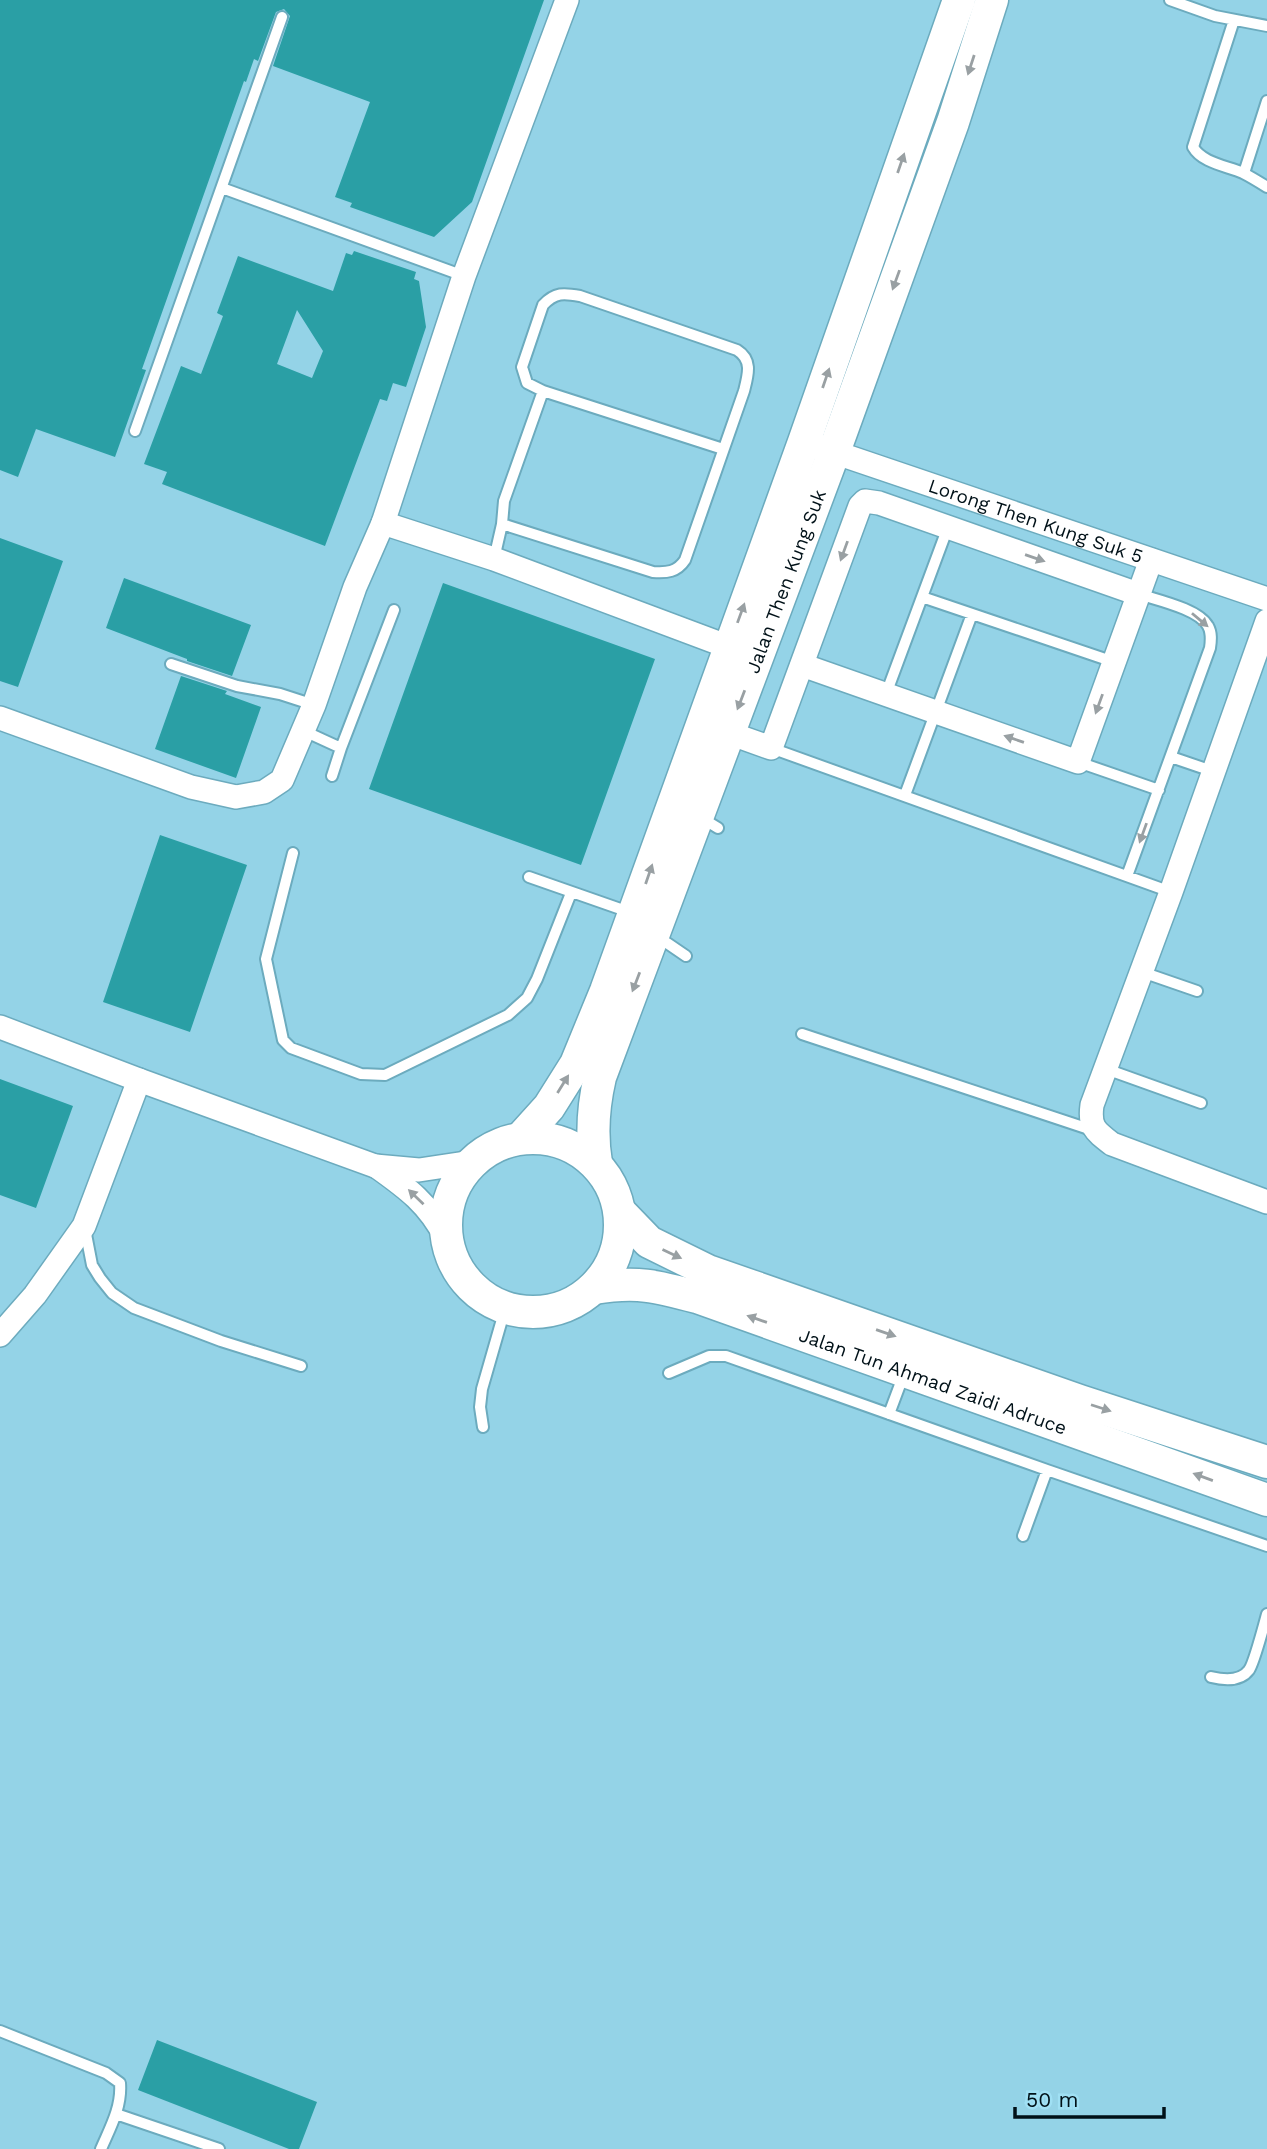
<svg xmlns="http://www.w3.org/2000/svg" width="1267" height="2149" viewBox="0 0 1267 2149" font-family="'Work Sans',sans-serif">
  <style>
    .building { fill: #2a9fa5; fill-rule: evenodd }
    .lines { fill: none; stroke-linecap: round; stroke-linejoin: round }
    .lane-casing { stroke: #6cabbe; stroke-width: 14 }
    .street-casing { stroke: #6cabbe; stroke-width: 26 }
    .secondary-casing { stroke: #6cabbe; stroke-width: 35 }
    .lane { stroke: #fff; stroke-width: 10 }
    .street { stroke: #fff; stroke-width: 23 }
    .secondary { stroke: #fff; stroke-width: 32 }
    .oneway { fill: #99a0a3 }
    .labels { text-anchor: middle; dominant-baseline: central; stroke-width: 5; stroke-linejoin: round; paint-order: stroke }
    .street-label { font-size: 19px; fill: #001118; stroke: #a0e0f4 }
  </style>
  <rect width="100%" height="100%" fill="#94d3e7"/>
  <!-- building -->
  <path class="building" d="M0,0H544L472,202L434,237L350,207L352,203L335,197L370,102L273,66L290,16L284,9L276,12L258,61L254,59L246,82L244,81L142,369L146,370L115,457L36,429L18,477L0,470Z
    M354,251L416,272L414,279L419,281L426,327L406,387L393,383L387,401L380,399L325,546L162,484L167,472L144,464L181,366L201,374L223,316L217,313L238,256L333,291L346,253L352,255ZM297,310L323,351L312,378L277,364Z
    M0,538L63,561L18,687L0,681Z
    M124,578L251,625L232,676L187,661V659L106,628Z
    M443,583L655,659L581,865L369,789Z
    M181,676L227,691L225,694L261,707L236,778L155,749Z
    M160,835L247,865L190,1032L103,1002Z
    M0,1079L73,1106L36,1208L0,1195Z
    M157,2040L317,2102L299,2149H289L138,2090Z"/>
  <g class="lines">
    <!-- lane casing -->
    <g class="lane-casing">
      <path id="lane" d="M1170,0L1215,16L1267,26
        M1234,20L1193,147C1202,163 1227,166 1243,173C1251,177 1259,182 1267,187
        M1244,173L1267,101
        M222,188L464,276
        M135,431L282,17
        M502,524L653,572C667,573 677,572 685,560L744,391C748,375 753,360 737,350L580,296C564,293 555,292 543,305L522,367L527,383L543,391
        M494,559L502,524L504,501L543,391L723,449
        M922,597L1114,662
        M171,664L237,686L280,694L314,705
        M886,694L948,527
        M304,731L341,748
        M771,748L1171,892
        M1171,757L1215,772
        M1078,762L1159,790
        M332,776L341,748L394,610
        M905,795L972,614
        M700,817L718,828
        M293,853L266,959L283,1040L291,1048L361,1074L385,1075L508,1015L527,998L537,979L571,893
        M1127,876L1210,648C1211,641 1212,633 1208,626C1199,609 1157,600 1139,594
        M529,877L632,913
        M656,939L667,943L686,956
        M1142,972L1197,991
        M802,1034L1095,1131
        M1106,1069L1201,1103
        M85,1229L92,1265L100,1278L112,1293L134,1308L221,1341L301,1366
        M669,1373L709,1356H726L1047,1470L1267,1546
        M889,1414L904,1374
        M483,1427L480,1407L482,1389L505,1309
        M1023,1536L1047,1470
        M1211,1677C1223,1680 1240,1682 1249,1670C1254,1663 1264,1625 1267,1614
        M0,2031L106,2073L120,2083C122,2107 110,2128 101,2149
        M116,2114L219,2149"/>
    </g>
    <!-- street casing -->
    <g class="street-casing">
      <g id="street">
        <path id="s1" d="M819,447L1267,599"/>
        <path d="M383,523L494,559L729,647"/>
        <path d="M1267,621L1171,892L1092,1105C1089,1127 1095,1131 1112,1144L1267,1202"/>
        <path d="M802,665L1078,762L1151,560"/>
        <path d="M0,718L191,787L236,797L264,792L282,780L314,705L355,587L383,523L464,276L567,0"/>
        <path d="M729,733L771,748L860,506L865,501L879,503L1138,594"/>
        <path d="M0,1027L139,1080L375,1166L419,1170L472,1162"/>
        <path d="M376,1166C407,1188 429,1204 446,1238"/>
        <path d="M0,1335L35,1295L84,1226L139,1080"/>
      </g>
    </g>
    <!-- secondary casing -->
    <g class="secondary-casing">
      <g id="secondary">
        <circle cx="533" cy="1225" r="87"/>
        <path d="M521,1138L549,1107L576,1064L606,991L804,442L959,0"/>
        <path id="s2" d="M596,1163C591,1133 593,1107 600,1077L834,452L953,122L992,0"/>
        <path d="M620,1212L649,1242L708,1271L1080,1401L1267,1462"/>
        <path id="s3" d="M594,1288C637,1281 656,1286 697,1297L1267,1500"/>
      </g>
    </g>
    <!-- lane -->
    <use href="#lane" class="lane"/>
    <!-- street -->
    <use href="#street" class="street"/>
    <!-- secondary -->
    <use href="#secondary" class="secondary"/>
  </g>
  <!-- one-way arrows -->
  <defs><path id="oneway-solid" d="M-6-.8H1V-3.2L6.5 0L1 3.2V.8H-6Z" transform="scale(1.75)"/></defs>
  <g class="oneway">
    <use href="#oneway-solid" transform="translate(971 65) rotate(108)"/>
    <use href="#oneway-solid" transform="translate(901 163) rotate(-71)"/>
    <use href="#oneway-solid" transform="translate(896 280) rotate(110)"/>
    <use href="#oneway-solid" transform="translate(826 378) rotate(-71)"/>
    <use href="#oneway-solid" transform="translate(844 551) rotate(110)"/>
    <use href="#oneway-solid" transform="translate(1035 558) rotate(19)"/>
    <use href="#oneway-solid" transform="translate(741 613) rotate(-70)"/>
    <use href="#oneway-solid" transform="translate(1200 620) rotate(40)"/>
    <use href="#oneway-solid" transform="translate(741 700) rotate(111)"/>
    <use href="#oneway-solid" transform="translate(1099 704) rotate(110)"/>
    <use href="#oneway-solid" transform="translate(1014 739) rotate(-161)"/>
    <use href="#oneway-solid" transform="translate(1143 833) rotate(110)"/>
    <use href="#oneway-solid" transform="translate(649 874) rotate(-71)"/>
    <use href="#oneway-solid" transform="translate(636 982) rotate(111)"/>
    <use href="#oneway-solid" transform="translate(563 1084) rotate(-58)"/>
    <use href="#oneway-solid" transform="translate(416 1197) rotate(-136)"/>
    <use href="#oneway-solid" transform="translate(672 1254) rotate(25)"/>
    <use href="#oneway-solid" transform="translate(757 1319) rotate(-161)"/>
    <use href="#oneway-solid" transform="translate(886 1333) rotate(19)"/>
    <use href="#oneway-solid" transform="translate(1101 1408) rotate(18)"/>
    <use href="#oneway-solid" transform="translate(1203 1477) rotate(-160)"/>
  </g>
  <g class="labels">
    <!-- street labels -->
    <g class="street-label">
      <text stroke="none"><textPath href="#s1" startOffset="229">Lorong Then Kung Suk 5</textPath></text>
      <text stroke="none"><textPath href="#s2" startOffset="616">Jalan Then Kung Suk</textPath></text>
      <text stroke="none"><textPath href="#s3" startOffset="355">Jalan Tun Ahmad Zaidi Adruce</textPath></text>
    </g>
  </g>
  <!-- scale -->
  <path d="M1015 2107v10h149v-10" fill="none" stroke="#001118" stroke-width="3.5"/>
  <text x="1026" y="2107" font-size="21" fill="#001118" stroke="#a0e0f4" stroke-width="5" paint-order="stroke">50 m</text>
</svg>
